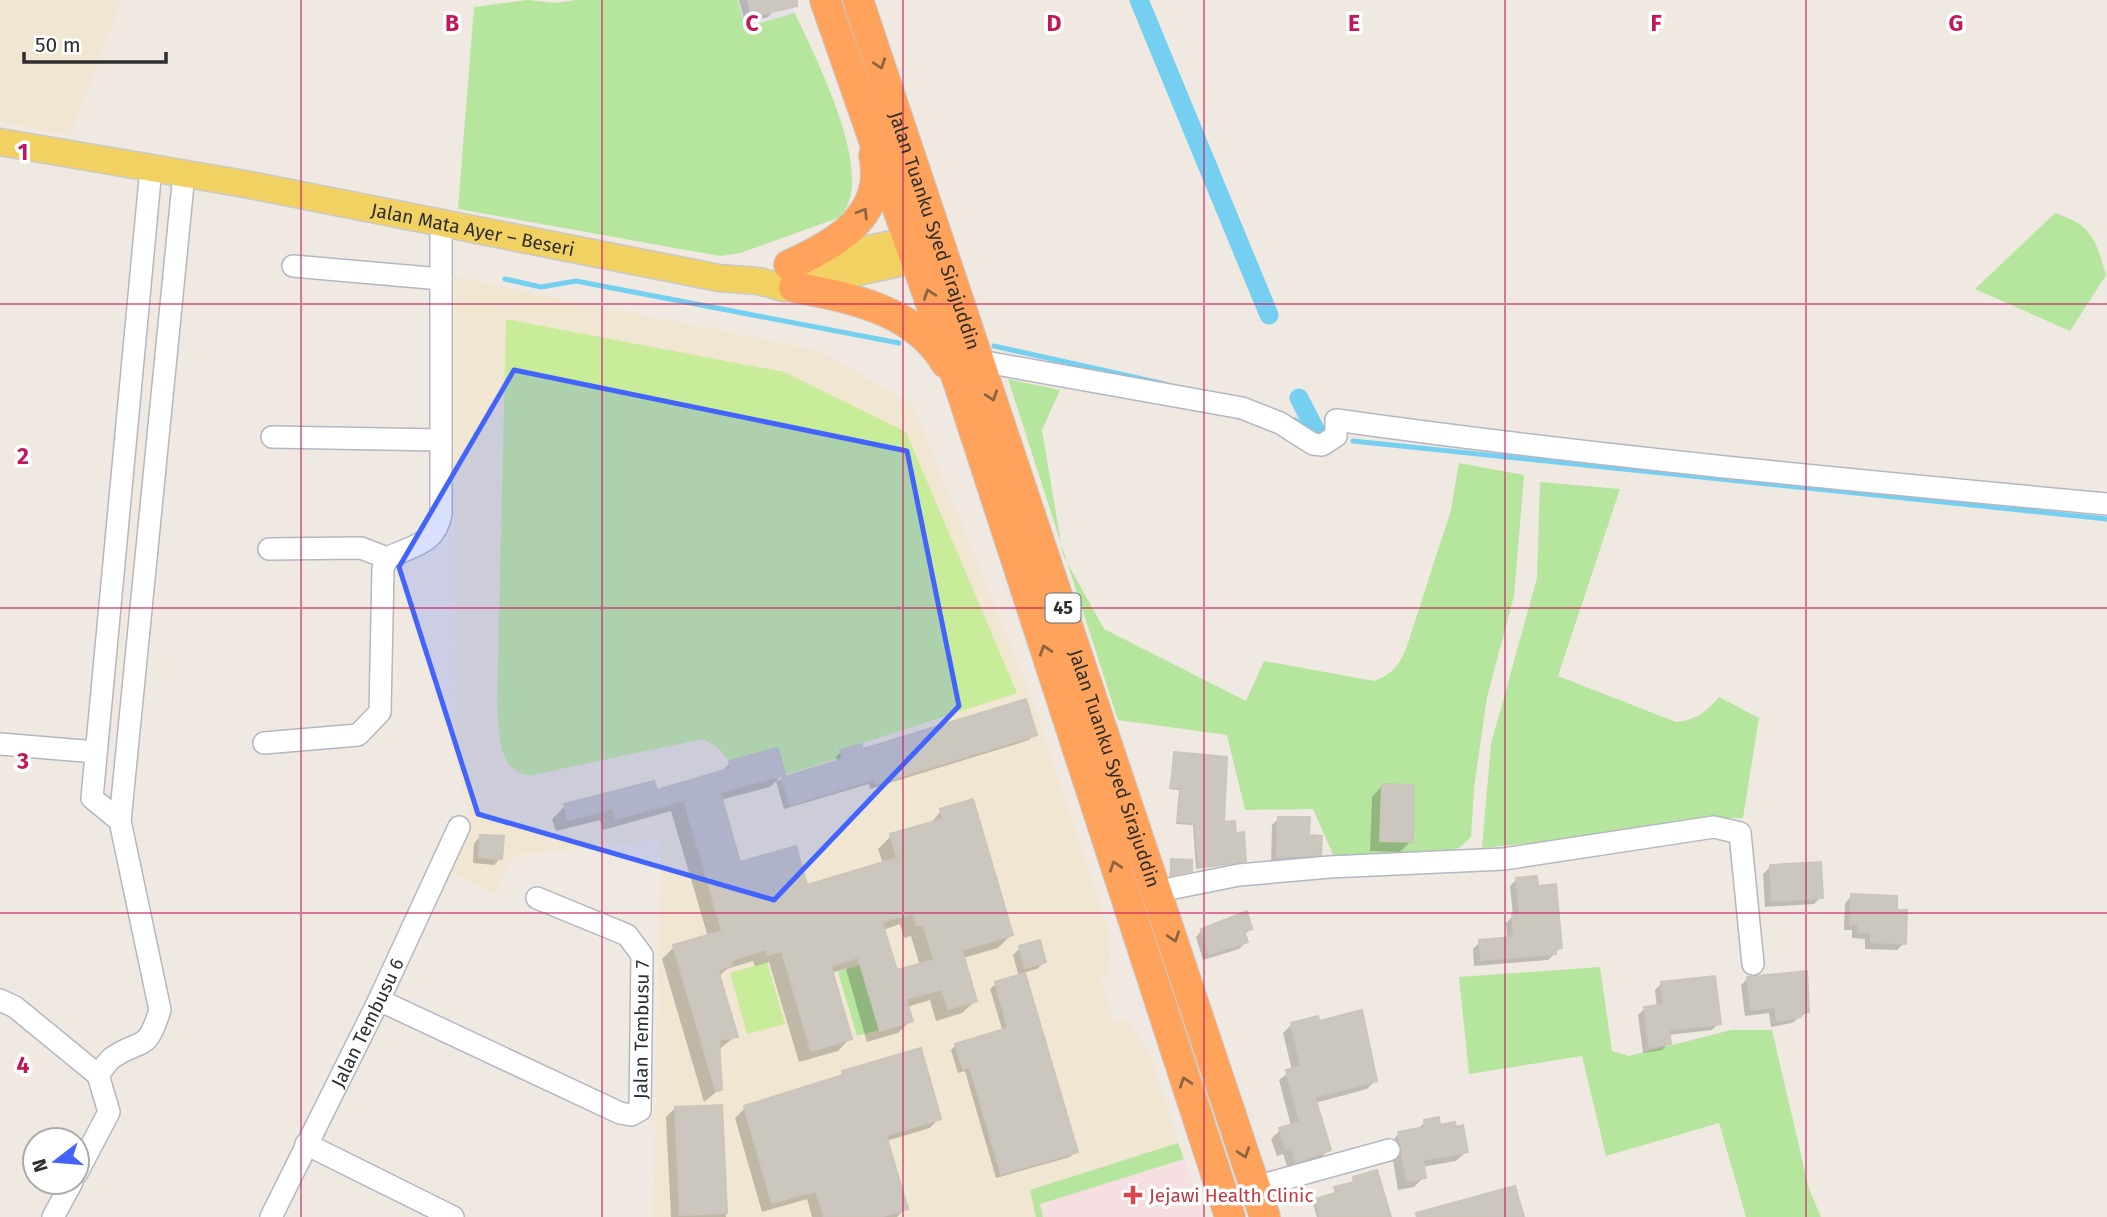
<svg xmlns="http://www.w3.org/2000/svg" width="2107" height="1217" viewBox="0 0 2107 1217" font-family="'Fira Sans',sans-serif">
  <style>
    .industrial { fill: #e3e1e8 }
    .education { fill: #f0e6d1 }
    .medical { fill: #f5dfe0 }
    .green { fill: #b6e59e }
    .pitch { fill: #c9ec9a }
    .shadow { fill: #0003; fill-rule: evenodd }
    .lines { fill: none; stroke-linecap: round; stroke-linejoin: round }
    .stream { stroke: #75cff0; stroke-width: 5 }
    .canal { stroke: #75cff0; stroke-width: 19 }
    .building { fill: #cbc7bf; stroke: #cbc5ba; stroke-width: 2; fill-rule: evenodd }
    .minor-casing { stroke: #b4b7c1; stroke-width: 24 }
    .major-casing { stroke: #c9c9c9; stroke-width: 29 }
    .highway-casing { stroke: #c9c9c9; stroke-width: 32 }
    .minor { stroke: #fff; stroke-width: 21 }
    .major { stroke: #f2d163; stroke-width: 26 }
    .highway { stroke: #ffa35c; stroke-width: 30 }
    .oneway { stroke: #8c6343 }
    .marked { fill: #4264fb; fill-opacity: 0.2; stroke: #4264fb; stroke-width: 5; stroke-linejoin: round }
    .grid { fill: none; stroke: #c2185b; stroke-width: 2; stroke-opacity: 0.55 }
    .health-dot { fill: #e0444e; stroke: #fff; stroke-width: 2.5 }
    .labels { text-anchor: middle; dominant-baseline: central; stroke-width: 7; stroke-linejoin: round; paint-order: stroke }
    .shield { fill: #fff; stroke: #6d6d6d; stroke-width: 2 }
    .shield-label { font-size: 18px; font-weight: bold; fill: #2e2e2e }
    .street-label { font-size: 19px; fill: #2e2e2e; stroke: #fff }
    .health-label { font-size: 19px; fill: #be3a42; stroke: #fff; text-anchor: start }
    .grid-label { font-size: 23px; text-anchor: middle; font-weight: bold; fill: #c2185b; stroke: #fff; stroke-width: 7; stroke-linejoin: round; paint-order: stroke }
  </style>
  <rect width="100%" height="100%" fill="#efe9e1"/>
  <!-- industrial -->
  <path class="industrial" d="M738,0H789L795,13L745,27Z"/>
  <!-- education -->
  <path class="education" d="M0,0H121L70,136L0,122Z
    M454,277L821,351L913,405L1031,695L1102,909L1108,926L1111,973L1100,978L1114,1022L1127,1020L1149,1052L1184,1159L1040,1204L1043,1217H653L661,840L514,855L494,895L452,872L470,822L455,751Z"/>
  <!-- medical -->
  <path class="medical" d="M1184,1159L1203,1217H1043L1039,1204Z"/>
  <!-- green -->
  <path class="green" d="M528,0L555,3L576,0H738L745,27L795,13C814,55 881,182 838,218L740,253L720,256L458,209L474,7Z
    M2055,213C2092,225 2096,240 2106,275L2070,331L1975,289Z
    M1008,379L1060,390L1042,430L1063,555L1104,629L1246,701L1264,661L1374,681C1394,673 1399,666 1407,646L1451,510L1459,463L1524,475L1514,596L1487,697L1474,788L1471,837L1459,848L1441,853L1335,859L1313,809L1245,810L1227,735L1118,720Z
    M1540,482L1620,489L1558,676L1676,722C1696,720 1706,712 1719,697L1759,718L1743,818L1684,819L1598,836L1482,848L1491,744L1537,578Z
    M860,965L879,1030L857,1036L838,972Z
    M1600,967L1612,1051L1629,1056L1731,1030H1772L1809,1189L1821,1217H1746L1719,1123L1606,1156L1582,1056L1469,1074L1459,977Z
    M1178,1143L1184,1159L1040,1204L1043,1217H1036L1030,1190Z"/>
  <!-- pitch -->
  <path class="pitch" d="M506,319L784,372L906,432L1017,693L841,750L843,757L785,775L729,761L718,748L703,739L532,775C497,775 500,732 497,706Z
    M767,962L785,1024L747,1034L730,973Z"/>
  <!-- shadow -->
  <path class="shadow" d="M739,0H772L774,10L768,17L745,23Z
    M1035,734L1029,740L870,789L869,784L784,809L776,781L770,787L720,800L739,864L806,887L883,864L878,849L891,836L929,825L941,811L1011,935L998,948L963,958L975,1001L962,1013L936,1021L930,1000L907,1007L911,1020L898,1033L867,1042L846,969L831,973L850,1038L838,1051L799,1062L769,962L755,966L753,961L727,969L718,977L736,1036L718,1050L720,1089L704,1102L662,959L674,947L708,937L671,811L603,830L600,820L556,831L552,819L565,806L655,793L719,774L730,763L783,774L776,781L837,763L836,757L841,752ZM900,924L904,938L911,936L920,966L896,972L883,930Z
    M1175,754L1222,824L1234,835L1244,861L1241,863L1196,869L1193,825L1176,824L1179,790L1169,789Z
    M1382,786L1411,841L1400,852L1370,851L1372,797Z
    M1279,818L1308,837L1320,854L1313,861L1271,863L1272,825Z
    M481,836L500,858L494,865L473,863L474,843Z
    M1172,861L1190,870L1169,877Z
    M1770,867L1821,897L1814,904L1765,907L1763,874Z
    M1517,879L1536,888L1560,948L1548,960L1474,966L1473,949L1480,942L1507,939L1506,923L1513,916L1510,886Z
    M1852,896L1895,912L1904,943L1897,950L1865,949V939L1852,938V930H1844L1845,903Z
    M1251,929L1244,935L1246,942L1239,949L1203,960L1196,937L1202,930Z
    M1020,948L1044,962L1037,969L1023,973L1076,1151L1070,1157L996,1178L965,1071L958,1073L951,1050L956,1045L1003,1032L990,989L996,984L1019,977L1013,955Z
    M1748,978L1807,1012L1792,1023L1771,1027L1769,1013L1745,1016L1741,985Z
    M1662,983L1719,1023L1712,1030L1668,1035L1669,1043L1662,1050L1643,1053L1638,1015L1645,1008L1657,1007L1655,990Z
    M1318,1023L1375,1081L1367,1089L1315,1103L1329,1149L1321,1158L1288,1169L1283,1154L1277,1156L1271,1139L1280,1130L1291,1126L1279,1080L1292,1070L1283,1033L1291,1025Z
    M843,1073L939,1118L930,1128L886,1141L906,1208L897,1217H812L807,1199L762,1212L735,1118L745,1108L837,1078Z
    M721,1106L726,1217H671L666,1117L675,1108Z
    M1425,1122L1439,1127L1466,1152L1456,1161L1422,1167L1424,1177L1414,1187L1398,1190L1390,1143L1399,1134L1416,1131Z
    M1354,1178L1389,1217H1317L1313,1203L1333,1195L1335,1189L1351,1184Z"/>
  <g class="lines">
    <!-- stream -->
    <path class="stream" d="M505,279L541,287L576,281L899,343
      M994,346L1165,384
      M1254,403L1283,414
      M1295,420L1317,433
      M1353,441L2107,519"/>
    <!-- canal -->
    <path class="canal" d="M1139,0L1269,315
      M1299,398L1317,433"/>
  </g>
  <!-- building -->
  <path class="building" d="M748,0H797V6L752,17Z
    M1026,699L1037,735L876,784L874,779L790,805L782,778L843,759L840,750L862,744L863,749Z
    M778,748L785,775L720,792L740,862L796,846L807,885L897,858L890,834L943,819L940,809L973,799L1013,935L962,950L977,1001L948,1009L942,989L906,999L913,1021L880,1031L858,957L831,966L852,1039L811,1051L782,951L767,955L766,949L731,960L732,965L718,970L738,1037L719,1040L722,1090L716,1091L673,945L722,931L684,800L616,819L613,808L568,820L564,804L654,781L657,790L731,768L729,761ZM913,913L917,926L923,924L934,960L897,970L882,922Z
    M1174,752L1227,757L1224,822L1235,821L1236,833L1244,832L1246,861L1199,867L1195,823L1178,821L1181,787H1171Z
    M1382,784L1414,785L1413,842L1380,841Z
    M1278,817H1310L1309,835L1322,836L1321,855L1277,857Z
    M480,835L504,836L502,859L479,857Z
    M1171,859L1192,860V871L1171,875Z
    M1821,862L1823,898L1772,901L1770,865Z
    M1537,876L1538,886L1556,884L1562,948L1556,949V954L1481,960L1479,940L1514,937L1512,915L1520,914L1516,878Z
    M1851,894L1897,896V910H1907L1906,944L1871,942V932H1858V924H1850Z
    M1247,911L1252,929L1244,931L1248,942L1209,954L1201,929Z
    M1040,940L1046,962L1025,968L1019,946Z
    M1807,971L1809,1012L1801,1013V1017L1777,1021L1775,1007L1751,1010L1747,977Z
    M1025,973L1078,1152L1001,1174L970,1067L963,1069L955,1044L1008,1028L995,982Z
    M1715,976L1721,1024L1669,1030L1671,1044L1649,1047L1644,1007L1664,1004L1661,982Z
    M1362,1010L1377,1081L1315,1097L1331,1150L1296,1162L1292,1147L1286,1149L1279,1128L1300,1122L1286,1070L1301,1066L1291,1023L1318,1016L1319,1021Z
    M921,1048L941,1119L886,1135L908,1209L880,1217H824L816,1191L772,1203L744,1106L843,1075L842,1071Z
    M722,1105L727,1213L680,1215L675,1107Z
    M1439,1117L1440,1125L1455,1122L1456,1127L1463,1125L1468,1152L1423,1160L1426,1178L1407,1181L1398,1132L1425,1127L1424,1120Z
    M1377,1170L1391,1217H1320L1315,1199L1336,1193L1334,1187L1354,1182L1353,1177Z
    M1515,1186L1524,1217H1417L1416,1213Z"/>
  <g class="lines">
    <!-- minor casing -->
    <g class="minor-casing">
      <g id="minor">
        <path d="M293,266L441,279"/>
        <path d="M980,361L1242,408L1280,423L1313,444L1322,445L1336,436V420C1592,456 1850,480 2107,504"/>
        <path d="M272,437L441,440"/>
        <path d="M269,549L361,548L387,558"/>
        <path d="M264,743L358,735L380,712L383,569L387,558C412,546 436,544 441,514V223"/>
        <path d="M0,744L96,752"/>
        <path d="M120,821L92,798L151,168"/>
        <path d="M1159,891L1239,875L1330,867L1504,859L1714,827L1740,833L1753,964"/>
        <path d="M0,1000L15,1007L98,1075"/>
        <path id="s1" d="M379,1000L620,1113L631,1115L640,1110L642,955L627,935L537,898"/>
        <path d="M306,1144L453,1217"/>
        <path d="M77,1173L109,1112L98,1075C102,1070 107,1062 112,1058C141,1037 146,1055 160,1010L120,821L184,174"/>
        <path d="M1255,1187L1389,1150"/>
        <path d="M53,1217L72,1182"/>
        <path id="s2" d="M271,1217L379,1000L459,827"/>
      </g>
    </g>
    <!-- major casing -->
    <g class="major-casing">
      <g id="major">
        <path id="s3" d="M0,142L245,184L719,278L758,281L784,288L936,255"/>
        <path d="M804,262L928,237"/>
      </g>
    </g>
    <!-- highway casing -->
    <g class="highway-casing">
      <g id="highway">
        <path d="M825,0L959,384L1230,1217"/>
        <path id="s4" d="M858,0L1265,1217"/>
        <path d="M789,265C836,244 887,215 874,155"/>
        <path d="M794,287C850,298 914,309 946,363"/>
      </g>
    </g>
    <!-- minor -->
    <use href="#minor" class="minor"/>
    <!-- major -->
    <use href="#major" class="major"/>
    <!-- highway -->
    <use href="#highway" class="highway"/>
  </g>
  <!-- one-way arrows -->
  <defs><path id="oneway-chevron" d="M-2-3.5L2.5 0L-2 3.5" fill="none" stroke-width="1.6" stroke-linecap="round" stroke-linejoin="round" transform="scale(1.75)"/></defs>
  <g class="oneway">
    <use href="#oneway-chevron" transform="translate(880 64) rotate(71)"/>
    <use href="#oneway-chevron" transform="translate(863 213) rotate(-58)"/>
    <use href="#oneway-chevron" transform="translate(929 294) rotate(-109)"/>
    <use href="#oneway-chevron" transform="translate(992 396) rotate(71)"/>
    <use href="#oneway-chevron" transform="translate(1045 650) rotate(-108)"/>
    <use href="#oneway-chevron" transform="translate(1115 866) rotate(-108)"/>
    <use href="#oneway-chevron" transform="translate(1174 937) rotate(72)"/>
    <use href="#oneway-chevron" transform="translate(1185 1082) rotate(-108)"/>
    <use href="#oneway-chevron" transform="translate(1244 1153) rotate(72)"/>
  </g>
  <!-- marked area -->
  <path class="marked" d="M514,370L907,451L959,706L774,900L478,814L399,567Z"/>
  <!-- grid -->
  <path class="grid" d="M301,0V1217M602,0V1217M903,0V1217M1204,0V1217M1505,0V1217M1806,0V1217M0,304H2107M0,608H2107M0,913H2107"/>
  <!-- markers -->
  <path class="health-dot" d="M1129.5 1184.5h7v7h7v7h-7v7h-7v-7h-7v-7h7z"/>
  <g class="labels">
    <!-- shield labels -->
    <rect class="shield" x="1045.5" y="593.5" width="35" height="29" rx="5"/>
    <g class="shield-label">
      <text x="1063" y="608">45</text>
    </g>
    <!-- street labels -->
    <g class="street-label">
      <text stroke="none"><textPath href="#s3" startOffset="481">Jalan Mata Ayer – Beseri</textPath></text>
      <text stroke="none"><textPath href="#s4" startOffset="243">Jalan Tuanku Syed Sirajuddin</textPath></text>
      <text stroke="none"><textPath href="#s4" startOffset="810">Jalan Tuanku Syed Sirajuddin</textPath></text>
      <text stroke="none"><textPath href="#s2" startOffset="217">Jalan Tembusu 6</textPath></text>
      <text stroke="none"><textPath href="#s1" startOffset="368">Jalan Tembusu 7</textPath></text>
    </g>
    <!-- health labels -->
    <g class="health-label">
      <text x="1149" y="1195">Jejawi Health Clinic</text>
    </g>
  </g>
  <g class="grid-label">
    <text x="452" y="31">B</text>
    <text x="752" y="31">C</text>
    <text x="1054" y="31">D</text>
    <text x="1354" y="31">E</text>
    <text x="1656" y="31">F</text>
    <text x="1956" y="31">G</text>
    <text x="23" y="160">1</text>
    <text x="23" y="464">2</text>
    <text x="23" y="769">3</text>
    <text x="23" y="1073">4</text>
  </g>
  <!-- north arrow -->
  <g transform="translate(56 1161) rotate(254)"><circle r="33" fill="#ffffff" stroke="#ababab" stroke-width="2"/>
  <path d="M0-5L12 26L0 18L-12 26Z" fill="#4264fb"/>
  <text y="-10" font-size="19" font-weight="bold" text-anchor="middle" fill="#2e2e2e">N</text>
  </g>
  <!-- scale -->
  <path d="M24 52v10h142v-10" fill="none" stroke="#2e2e2e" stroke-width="3.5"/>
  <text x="35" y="52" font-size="21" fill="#2e2e2e" stroke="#ffffff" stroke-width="5" paint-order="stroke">50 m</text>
</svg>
